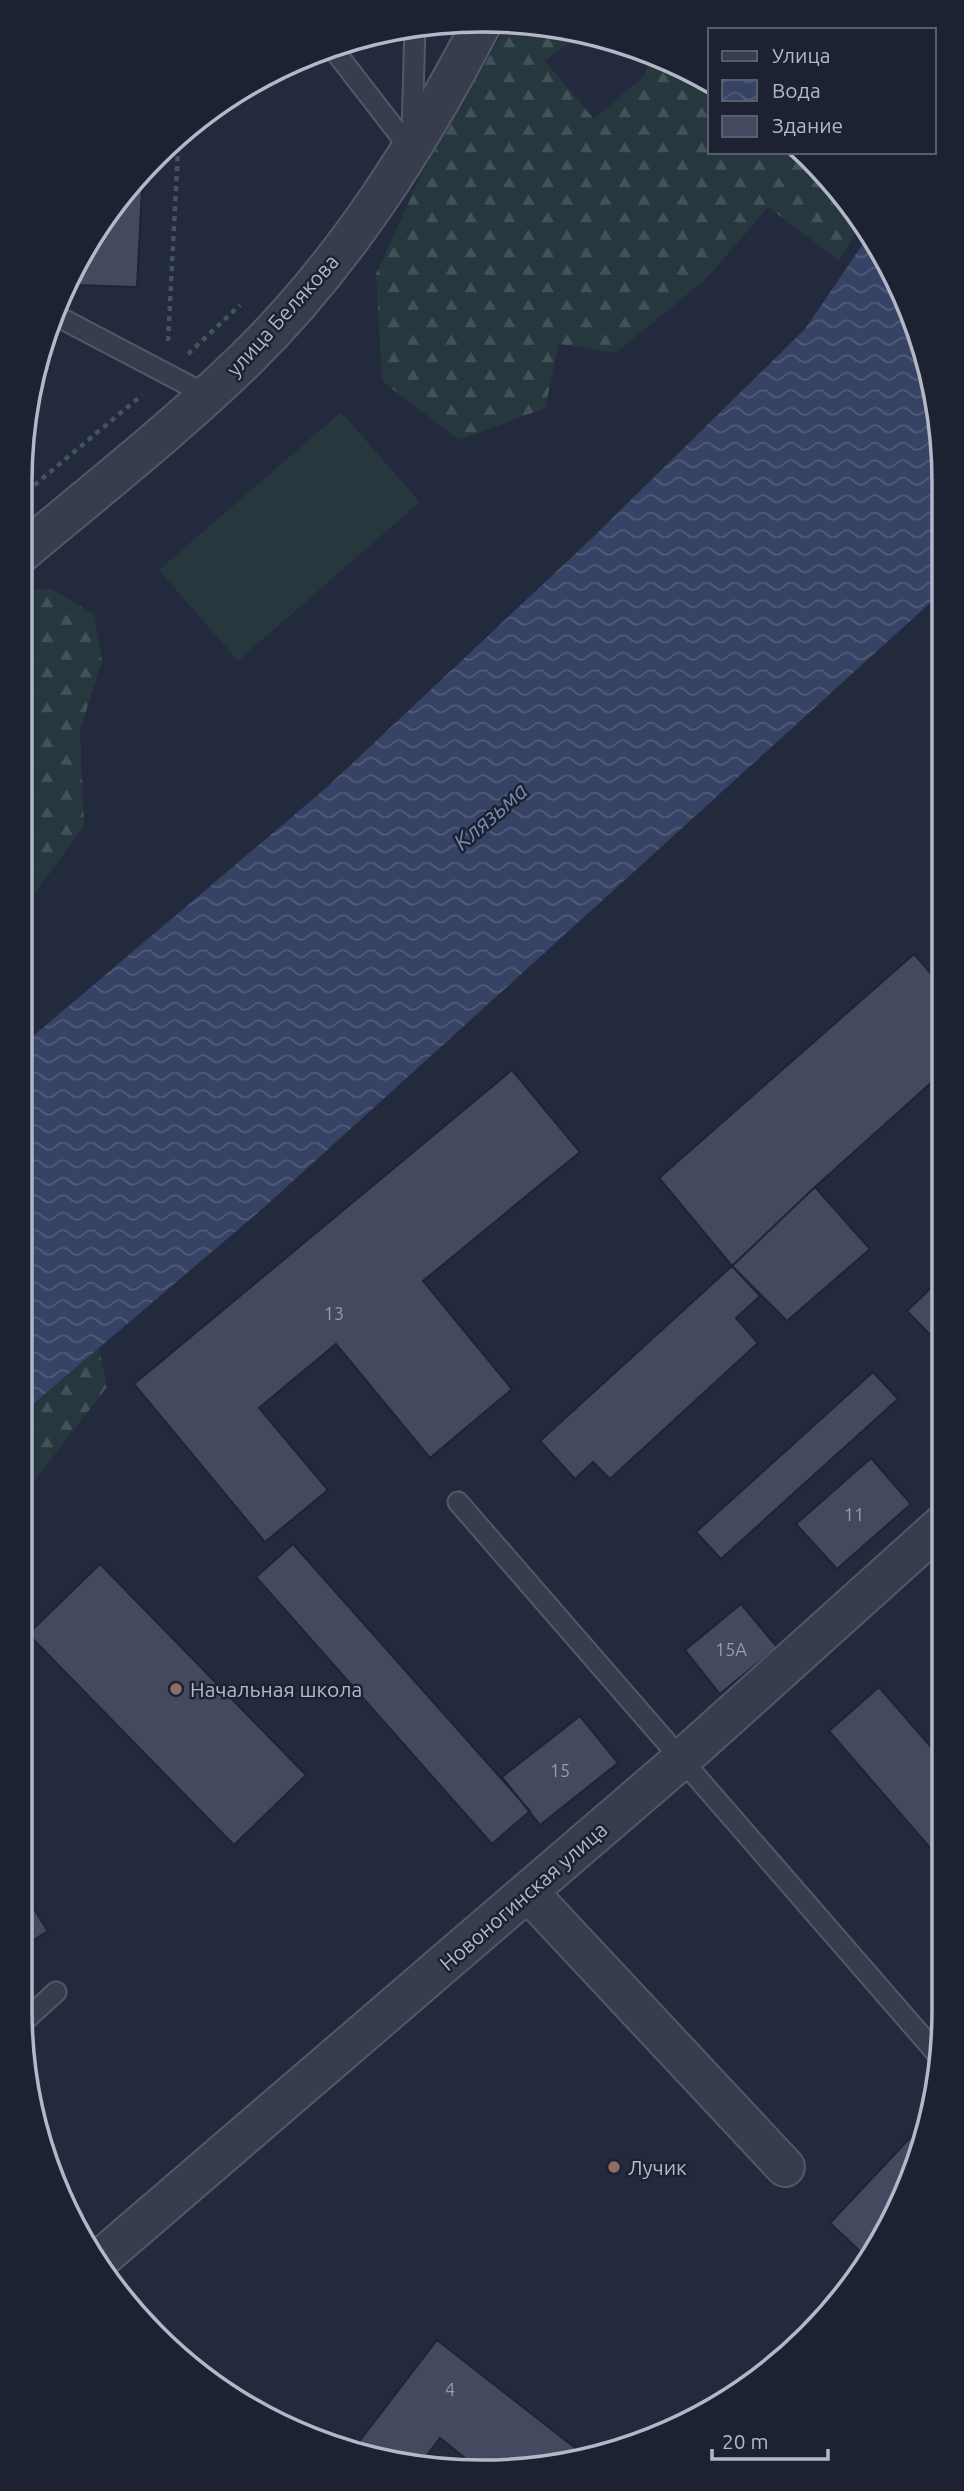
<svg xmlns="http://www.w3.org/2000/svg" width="964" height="2491" viewBox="0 0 964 2491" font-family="Ubuntu,sans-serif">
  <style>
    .forest { fill: url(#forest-firs) }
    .pitch { fill: #26373e }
    .water { fill: url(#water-waves) }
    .building { fill: #43495f; stroke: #1f2434; stroke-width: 2 }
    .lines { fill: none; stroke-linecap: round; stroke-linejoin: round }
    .service-casing { stroke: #535868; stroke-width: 23 }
    .minor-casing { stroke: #535868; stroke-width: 42 }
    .path { stroke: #44545b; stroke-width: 4.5; stroke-dasharray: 5 5; stroke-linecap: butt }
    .service { stroke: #383d4d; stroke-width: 19 }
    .minor { stroke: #383d4d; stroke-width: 38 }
    .education-dot { fill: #8d6e63; stroke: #1d2232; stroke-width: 2.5 }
    .labels { text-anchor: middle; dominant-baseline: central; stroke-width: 5; stroke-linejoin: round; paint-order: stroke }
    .number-label { font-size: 18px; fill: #979cae }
    .street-label { font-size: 21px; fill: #b3b8c9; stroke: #1d2232 }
    .poi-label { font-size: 21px; fill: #b3b8c9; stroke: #1d2232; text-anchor: start }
    .water-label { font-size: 23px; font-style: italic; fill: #7b89b1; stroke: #1d2232 }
    .rim { fill: none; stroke: #b3b8c9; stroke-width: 3.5 }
  </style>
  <defs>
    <pattern id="forest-firs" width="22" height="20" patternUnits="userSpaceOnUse" patternTransform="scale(1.75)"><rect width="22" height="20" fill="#26373e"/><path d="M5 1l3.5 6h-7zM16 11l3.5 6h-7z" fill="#435259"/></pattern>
    <pattern id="water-waves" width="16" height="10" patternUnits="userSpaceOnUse" patternTransform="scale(1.75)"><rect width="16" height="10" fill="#374364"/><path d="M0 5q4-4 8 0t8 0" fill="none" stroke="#525c79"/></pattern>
  </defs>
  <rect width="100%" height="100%" fill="#242a3d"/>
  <!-- forest -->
  <path class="forest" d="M510,20L584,32L545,61L594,119L644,76L650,57L710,84V152H802L830,177L861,224L839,261L768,207L708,277L616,353L559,344L545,408L459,440L382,381L376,274L421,175Z
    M49,588L94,614L102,661L80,730L84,826L19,915V592Z
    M99,1348L107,1387L19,1500V1416Z"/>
  <!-- pitch -->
  <path class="pitch" d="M341,412L420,502L238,661L159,570Z"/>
  <!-- water -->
  <path class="water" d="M869,235L897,278L941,421V593L261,1210L19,1416V1048L326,788L590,540L805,329Z"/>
  <!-- building -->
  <path class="building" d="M143,170L137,287L73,285L74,266L115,200Z
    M38,354L51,369L32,385L35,362Z
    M914,954L942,986V1073L815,1187L732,1266L659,1178Z
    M512,1070L580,1152L423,1281L512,1389L430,1458L336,1344L259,1408L328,1490L265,1542L134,1384Z
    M815,1187L870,1249L787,1321L732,1266Z
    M732,1266L760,1296L736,1318L758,1343L610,1479L593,1462L575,1479L540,1441Z
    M933,1286L943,1296V1348L907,1311Z
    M873,1372L898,1399L721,1559L696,1532Z
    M871,1458L911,1504L837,1569L796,1524Z
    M293,1544L530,1811L492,1844L256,1577Z
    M100,1564L306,1775L234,1845L28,1634Z
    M741,1604L777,1647L720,1694L685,1650Z
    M879,1687L944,1762V1864L829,1731Z
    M580,1716L618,1763L540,1825L502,1777Z
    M19,1886L48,1931L19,1949Z
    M925,2122L929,2129L897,2214L861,2252L830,2223Z
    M437,2340L588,2458L573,2463L475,2466L440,2438L418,2467L365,2455L355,2447Z"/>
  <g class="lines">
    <!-- service casing -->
    <g class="service-casing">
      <path id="service" d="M330,45L412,151
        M412,132L415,25
        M53,314L207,395
        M458,1502L939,2056
        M22,2023L56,1992"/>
    </g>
    <!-- minor casing -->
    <g class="minor-casing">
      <path id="minor" d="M19,555C95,491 174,429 245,360C345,262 419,145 483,21
        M528,1892L785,2167
        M97,2262L682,1759L944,1523"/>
    </g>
    <!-- path -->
    <path class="path" d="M168,341L179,132
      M188,354L240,305
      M19,498L142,395"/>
    <!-- service -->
    <use href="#service" class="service"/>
    <!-- minor -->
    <use href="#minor" class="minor"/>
  </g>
  <!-- markers -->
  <g class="education-dot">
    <circle cx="176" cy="1689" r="7"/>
    <circle cx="614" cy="2167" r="7"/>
  </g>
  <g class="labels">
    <!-- number labels -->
    <g class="number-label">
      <text x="334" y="1313">13</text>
      <text x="854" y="1514">11</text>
      <text x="731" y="1649">15А</text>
      <text x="560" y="1770">15</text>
      <text x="450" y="2389">4</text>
    </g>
    <!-- street labels -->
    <g class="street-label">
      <text transform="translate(282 315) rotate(-48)">улица Белякова</text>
      <text transform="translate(523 1896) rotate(-41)">Новоногинская улица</text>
    </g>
    <!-- poi labels -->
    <g class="poi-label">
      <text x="190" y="1689">Начальная школа</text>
      <text x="628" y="2167">Лучик</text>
    </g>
    <!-- water labels -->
    <g class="water-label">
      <text transform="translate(490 816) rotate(-41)">Клязьма</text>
    </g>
  </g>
  <!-- crop -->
  <path d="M0 0H964V2491H0ZM482 32H482A450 450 0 0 1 932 482V2010A450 450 0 0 1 482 2460H482A450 450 0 0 1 32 2010V482A450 450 0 0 1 482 32Z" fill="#1d2232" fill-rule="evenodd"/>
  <path class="rim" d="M482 32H482A450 450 0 0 1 932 482V2010A450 450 0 0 1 482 2460H482A450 450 0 0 1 32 2010V482A450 450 0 0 1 482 32Z"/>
  <!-- legend -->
  <rect x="708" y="28" width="228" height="126" fill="#1d2232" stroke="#595e6e" stroke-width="2"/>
  <rect x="722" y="51" width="35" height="10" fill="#383d4d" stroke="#595e6e" stroke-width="2"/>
  <text x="772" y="63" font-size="21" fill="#b3b8c9">Улица</text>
  <rect x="722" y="80" width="35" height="21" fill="url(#water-waves)" stroke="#595e6e" stroke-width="2"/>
  <text x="772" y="98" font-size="21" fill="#b3b8c9">Вода</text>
  <rect x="722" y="116" width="35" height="21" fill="#43495f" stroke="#595e6e" stroke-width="2"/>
  <text x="772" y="133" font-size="21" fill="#b3b8c9">Здание</text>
  <!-- scale -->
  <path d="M712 2449v10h116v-10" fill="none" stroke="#b3b8c9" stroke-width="3.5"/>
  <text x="722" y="2449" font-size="21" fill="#b3b8c9" stroke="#1d2232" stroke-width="5" paint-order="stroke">20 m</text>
</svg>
